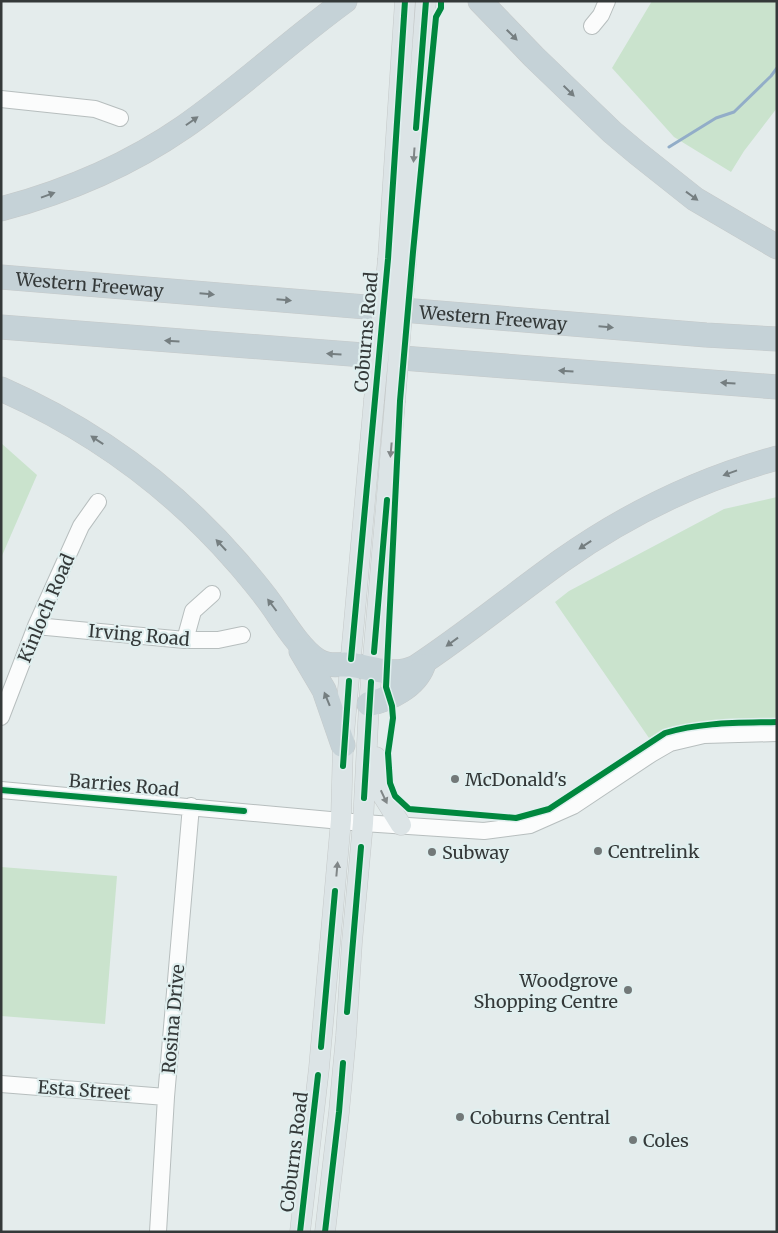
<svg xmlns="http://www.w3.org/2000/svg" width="778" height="1233" viewBox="0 0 778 1233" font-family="Merriweather,serif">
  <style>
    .green { fill: #cae3cd }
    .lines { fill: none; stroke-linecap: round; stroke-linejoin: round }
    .stream { stroke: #92adc8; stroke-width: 3 }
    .minor-casing { stroke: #b7bebe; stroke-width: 18 }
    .major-casing { stroke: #c5c9c9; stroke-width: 21 }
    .highway-casing { stroke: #c5c9c9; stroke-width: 25 }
    .minor { stroke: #fbfcfc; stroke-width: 16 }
    .major { stroke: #dce4e6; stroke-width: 20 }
    .highway { stroke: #c5d2d7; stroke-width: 24 }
    .major-bridge-casing { stroke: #c5c9c9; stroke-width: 21; stroke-linecap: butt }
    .major-bridge { stroke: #dce4e6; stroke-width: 20 }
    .cycleway-casing { stroke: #e0efef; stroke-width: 9 }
    .cycleway { stroke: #00873e; stroke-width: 6 }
    .oneway { fill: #757e80 }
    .oneway2 { fill: #808687 }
    .poi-dot { fill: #727878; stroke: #e0efef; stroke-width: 2 }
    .labels { text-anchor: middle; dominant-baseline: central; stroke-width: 4.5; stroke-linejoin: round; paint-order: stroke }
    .street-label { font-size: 18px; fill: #343939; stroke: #e0efef }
    .poi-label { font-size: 18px; fill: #343939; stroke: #e0efef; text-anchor: start }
  </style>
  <rect width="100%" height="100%" fill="#e4ecec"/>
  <!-- green -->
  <path class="green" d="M652,1H777V108L744,151L731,172L674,137L612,68Z
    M1,443L37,475L1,558Z
    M777,497V721C739,723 681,718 649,738L555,602L569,591L724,509Z
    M1,867L117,876L105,1024L1,1016Z"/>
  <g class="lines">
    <!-- stream -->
    <path class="stream" d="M669,147L716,118L734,112L771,76L777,68"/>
    <!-- minor casing -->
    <g class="minor-casing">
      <path id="minor" d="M592,26L601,15L607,1
        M1,99L95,109L120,118
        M36,626L185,640H218L242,635
        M185,640L193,611L212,594
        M1,717L36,626L81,526L98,502
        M1,790L363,823L484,831L530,825L573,806L651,754L670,743L704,735L777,733
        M1,1084L166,1097
        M158,1232L166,1097L191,806"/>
    </g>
    <!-- major casing -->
    <g class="major-casing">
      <path id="major" d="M388,259L405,1
        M406,263L426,1
        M376,757L379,785L383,796L401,825
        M300,1232L319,1068L341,820L343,745L374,400
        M325,1232L339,1112L346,1036L352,942L363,823L369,704L395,402"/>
    </g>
    <!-- highway casing -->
    <g class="highway-casing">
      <g id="highway">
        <path d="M480,1L534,57L612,132L637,153L695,199L777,247"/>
        <path d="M1,209C65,192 129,165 184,127C240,88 290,41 345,1"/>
        <path id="s1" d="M1,277L706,335L777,339"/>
        <path d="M1,327L777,387"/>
        <path d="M1,389C92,429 173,488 238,563C249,576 261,590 271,604C283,621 300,649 317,660C329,668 340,663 353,665C375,669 395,677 416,667C466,634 512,596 561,561C626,515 700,479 777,458"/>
        <path d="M301,651L324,690L343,745"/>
        <path d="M369,704C390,699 415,687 423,666"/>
      </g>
    </g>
    <!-- minor -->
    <use href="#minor" class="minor"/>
    <!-- major -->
    <use href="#major" class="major"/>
    <!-- highway -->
    <use href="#highway" class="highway"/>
    <!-- major-bridge casing -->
    <g class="major-bridge-casing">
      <path id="major-bridge" d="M374,400L388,259
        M395,402L406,263"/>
    </g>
    <!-- major-bridge -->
    <use href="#major-bridge" class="major-bridge"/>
    <!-- cycleway casing -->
    <g class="cycleway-casing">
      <path id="cycleway" d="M441,1V8L436,17L413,252L400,401L386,687L392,706L393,718L388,753L390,783L395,796L409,809L516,818L549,809L665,733C701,722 739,723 777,722
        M416,128L426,1
        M374,652L387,500
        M351,659L388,259L405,1
        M343,766L349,681
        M1,790L244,811
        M364,798L371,682
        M347,1012L361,847
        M321,1047L335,891
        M300,1232L318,1075
        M325,1232L339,1112L343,1063"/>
    </g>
    <!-- cycleway -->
    <use href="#cycleway" class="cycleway"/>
  </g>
  <!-- one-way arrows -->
  <defs><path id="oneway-solid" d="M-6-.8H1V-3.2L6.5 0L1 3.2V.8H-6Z" transform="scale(1.25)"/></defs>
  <g class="oneway">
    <use href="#oneway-solid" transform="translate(512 35) rotate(45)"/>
    <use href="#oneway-solid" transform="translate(569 91) rotate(44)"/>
    <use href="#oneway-solid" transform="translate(192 121) rotate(-35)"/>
    <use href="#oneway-solid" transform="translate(48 195) rotate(-20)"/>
    <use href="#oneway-solid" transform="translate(692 196) rotate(36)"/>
    <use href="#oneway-solid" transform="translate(207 294) rotate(5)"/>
    <use href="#oneway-solid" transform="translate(284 300) rotate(5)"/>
    <use href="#oneway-solid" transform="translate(606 327) rotate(5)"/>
    <use href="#oneway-solid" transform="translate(172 341) rotate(-176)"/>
    <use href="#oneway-solid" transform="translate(334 354) rotate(-176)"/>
    <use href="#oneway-solid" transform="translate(566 371) rotate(-176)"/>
    <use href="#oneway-solid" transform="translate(728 383) rotate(-176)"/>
    <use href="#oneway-solid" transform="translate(97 440) rotate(-147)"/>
    <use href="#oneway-solid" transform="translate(730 473) rotate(160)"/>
    <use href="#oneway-solid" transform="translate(221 545) rotate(-133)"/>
    <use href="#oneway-solid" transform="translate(585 545) rotate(146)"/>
    <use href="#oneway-solid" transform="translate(272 605) rotate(-127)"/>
    <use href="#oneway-solid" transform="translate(452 642) rotate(144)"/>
    <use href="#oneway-solid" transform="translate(327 699) rotate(-112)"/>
  </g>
  <g class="oneway2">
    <use href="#oneway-solid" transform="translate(414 155) rotate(94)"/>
    <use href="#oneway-solid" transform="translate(391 450) rotate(95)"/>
    <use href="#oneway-solid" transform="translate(384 797) rotate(65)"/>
    <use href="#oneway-solid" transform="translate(337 869) rotate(-85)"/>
  </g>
  <!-- markers -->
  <g class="poi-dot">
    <circle cx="455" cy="779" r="5"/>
    <circle cx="598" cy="851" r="5"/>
    <circle cx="432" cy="852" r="5"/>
    <circle cx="628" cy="990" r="5"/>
    <circle cx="460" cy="1117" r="5"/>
    <circle cx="633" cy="1140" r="5"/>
  </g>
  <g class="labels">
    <!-- street labels -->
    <g class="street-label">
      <text stroke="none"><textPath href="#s1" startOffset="89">Western Freeway</textPath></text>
      <text stroke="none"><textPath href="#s1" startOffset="494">Western Freeway</textPath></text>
      <text transform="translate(366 332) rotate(-85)">Coburns Road</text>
      <text transform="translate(46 608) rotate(-67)">Kinloch Road</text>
      <text transform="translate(139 635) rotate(5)">Irving Road</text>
      <text transform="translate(124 785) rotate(5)">Barries Road</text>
      <text transform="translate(173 1019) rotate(-85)">Rosina Drive</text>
      <text transform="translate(84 1090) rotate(4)">Esta Street</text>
      <text transform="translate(294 1152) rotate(-83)">Coburns Road</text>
    </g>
    <!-- poi labels -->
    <g class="poi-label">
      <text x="465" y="779">McDonald's</text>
      <text x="608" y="851">Centrelink</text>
      <text x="442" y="852">Subway</text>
      <text x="618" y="980" text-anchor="end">Woodgrove<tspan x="618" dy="21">Shopping Centre</tspan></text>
      <text x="470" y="1117">Coburns Central</text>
      <text x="643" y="1140">Coles</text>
    </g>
  </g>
  <!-- border -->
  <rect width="778" height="1233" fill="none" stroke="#343939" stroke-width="5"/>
</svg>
